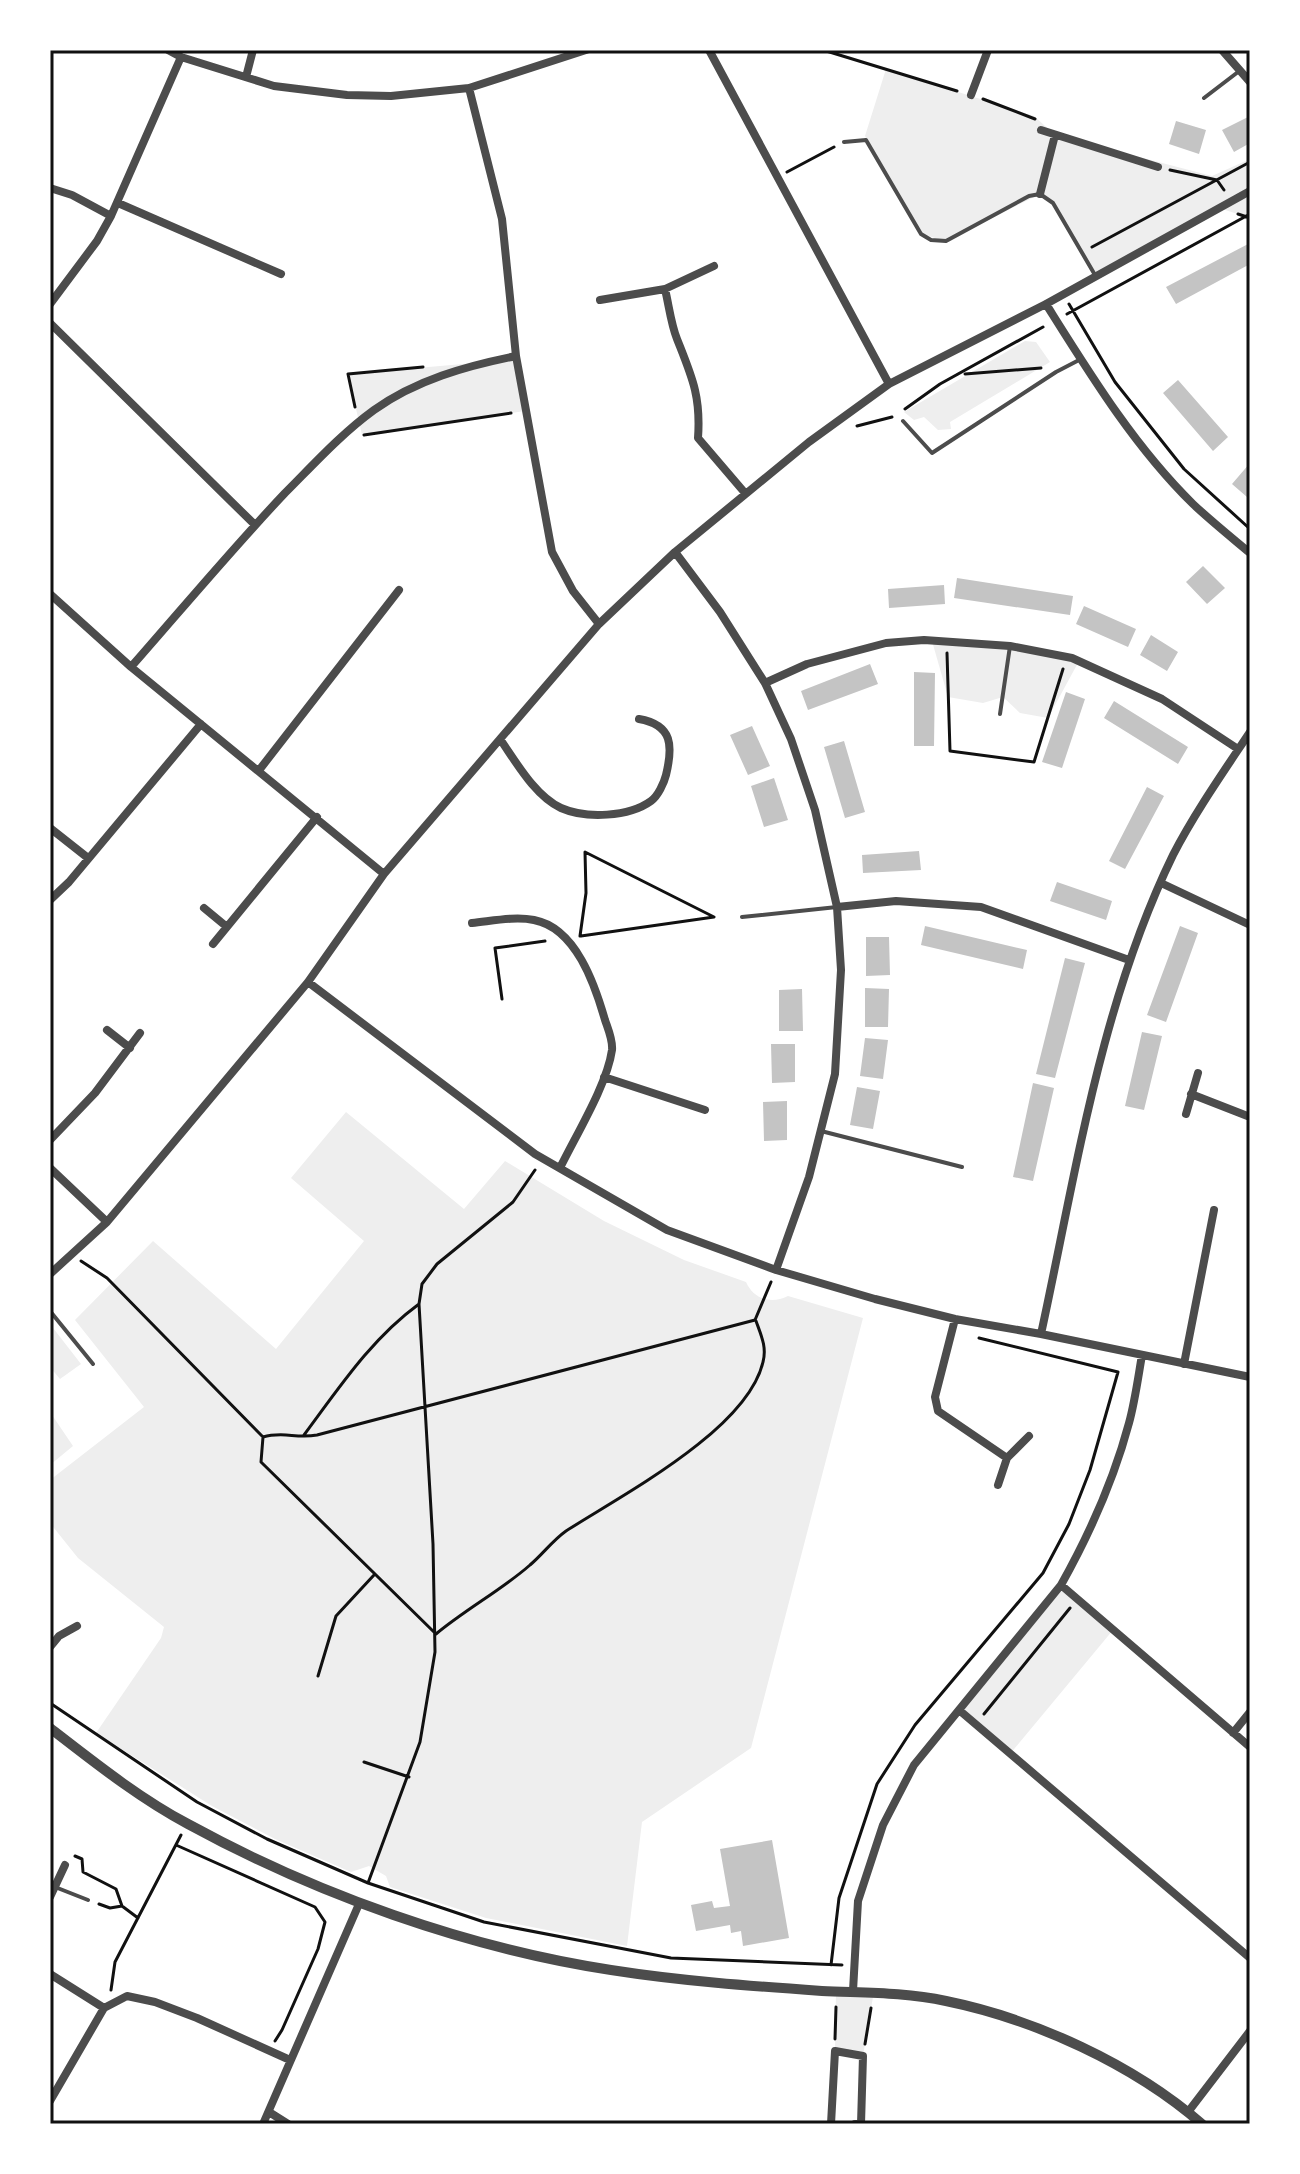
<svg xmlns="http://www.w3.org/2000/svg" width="1300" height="2174" viewBox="0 0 1300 2174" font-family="Montserrat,sans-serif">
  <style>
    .green { fill: #eee }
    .building { fill: #c4c4c4 }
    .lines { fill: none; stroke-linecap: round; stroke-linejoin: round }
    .path { stroke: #111; stroke-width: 3 }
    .service { stroke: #4c4c4c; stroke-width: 4 }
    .minor { stroke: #4c4c4c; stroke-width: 8 }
    .tertiary { stroke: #4c4c4c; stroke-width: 10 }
    .neatline { fill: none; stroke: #111; stroke-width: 3 }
  </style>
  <rect width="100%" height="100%" fill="#fff"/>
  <!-- green -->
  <path class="green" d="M886,69L1034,116L1055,135L1212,176L1250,159V218L1219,208L1095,276L1056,208L1040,194L946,241L921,234L865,136Z
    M1025,341L1036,342L1050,362L950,422L951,429L938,430L924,417L914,420L904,412Z
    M516,356L525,411L362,435L348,374L486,362Z
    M932,641L1010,646L1079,661L1048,718L1020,713L1003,697L983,703L948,697Z
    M346,1112L464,1209L505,1161L604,1221L684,1260L746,1282C754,1300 772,1304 788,1296L863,1318L751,1748L642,1822L627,1946L486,1918L390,1887L386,1876L369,1866L351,1872L275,1839L212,1806L96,1733L161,1638L164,1627L78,1558L50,1523V1480L144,1407L75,1320L153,1241L276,1349L364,1241L291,1178Z
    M50,1324L81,1364L60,1379L50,1367Z
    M50,1412L73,1446L50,1465Z
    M1061,1585L1113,1630L1010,1754L959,1710Z
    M836,1991H874L863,2056L835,2051Z"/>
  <!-- building -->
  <path class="building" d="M1250,116V143L1234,152L1222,130Z
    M1176,121L1206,130L1199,154L1169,144Z
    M1250,243V264L1176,304L1166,287Z
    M1178,380L1228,437L1213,451L1163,393Z
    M1250,463V493L1247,497L1232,484Z
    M1203,566L1225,588L1207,604L1186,582Z
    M957,578L1073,596L1070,615L954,598Z
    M944,585L945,604L889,608L888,589Z
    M1084,606L1136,629L1128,647L1076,624Z
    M1151,635L1178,652L1167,671L1140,655Z
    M870,664L878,684L808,710L801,691Z
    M914,672L935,673L934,746H914Z
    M1066,692L1085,699L1062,768L1042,762Z
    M1114,701L1188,747L1178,764L1104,718Z
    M752,726L770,766L748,775L730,735Z
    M844,741L865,812L845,818L824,747Z
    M774,778L788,820L764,827L751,786Z
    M1147,787L1164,796L1125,869L1109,861Z
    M919,851L921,870L863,873L862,855Z
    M1057,882L1112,901L1106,920L1050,901Z
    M925,926L1027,950L1023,969L921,945Z
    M1180,926L1198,933L1166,1022L1147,1015Z
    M866,937H889L890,975L866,976Z
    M1065,958L1085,963L1055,1078L1036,1074Z
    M865,988L889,989L888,1027H865Z
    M802,989L803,1031H779V990Z
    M1142,1032L1162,1036L1144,1110L1125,1106Z
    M865,1038L888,1040L883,1079L860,1076Z
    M771,1044H795V1082L772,1083Z
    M1033,1083L1054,1088L1033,1181L1013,1177Z
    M857,1087L880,1091L873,1129L850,1125Z
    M787,1101V1140L764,1141L763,1102Z
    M772,1840L789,1938L743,1946L741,1931L731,1933L730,1925L696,1931L691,1905L712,1901L714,1908L730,1906L720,1849Z"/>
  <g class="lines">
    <!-- path -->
    <path class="path" d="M823,50L957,91
      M983,99L1035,119
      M1170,170L1217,180L1224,190
      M787,172L834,147
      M1238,214L1250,218
      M1092,247L1250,162
      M1069,304L1115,382L1184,469L1250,529
      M1067,314L1250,214
      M965,374L1041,368
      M355,407L348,374L423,367
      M905,409L940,384L1043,327
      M857,426L892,417
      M364,435L511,413
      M947,653L950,751L1034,762L1063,669
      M580,936L586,893L585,852L714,917L581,936
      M502,999L495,948L545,941
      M81,1261L107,1278L263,1437C284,1431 296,1439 317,1435L755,1320L771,1282
      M304,1435C339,1388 371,1339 419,1304
      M263,1437L261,1462L436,1634C466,1609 503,1589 530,1565C543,1554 552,1541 566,1531C622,1495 747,1430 763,1362C767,1347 761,1335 756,1321
      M318,1676L336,1616L374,1575
      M50,1703L197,1802L267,1839L368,1883L484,1922L671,1958L842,1965
      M984,1714L1070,1608
      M364,1762L409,1777
      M176,1845L315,1907L325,1922L318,1949L282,2030L275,2041
      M75,1856L82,1859L83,1872L116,1889L122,1906
      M368,1883L420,1742L435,1652L433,1544L419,1304L422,1284L437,1264L513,1202L535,1170
      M99,1904L110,1908L122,1906L138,1918
      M831,1965L839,1898L877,1784L915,1725L1043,1573L1069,1524L1090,1470L1118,1372L979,1338
      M111,1990L115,1962L181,1835
      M835,2039L836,2007
      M865,2044L871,2008"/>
    <!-- service -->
    <path class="service" d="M1204,98L1238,72
      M844,142L866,140L921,234L931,240L946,241L1029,196L1040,194L1053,203L1095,275
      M903,421L932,453L1056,372L1081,359
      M1000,714L1010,646
      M742,917L837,907
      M821,1131L962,1167
      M50,1311L93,1364
      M55,1887L88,1900"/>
    <!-- minor -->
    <path class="minor" d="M168,50L181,57L274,86L347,95L391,96L469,88L586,50
      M709,50L889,384
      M1222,50L1250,82
      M246,77L253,50
      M469,88L502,219L516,356L552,552L573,591L599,624
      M971,95L988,50
      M1041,130L1158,167
      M50,188L72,195L111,216
      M1040,194L1055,135
      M118,203L281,274
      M665,289L714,266
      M600,300L665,289C669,306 671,324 677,339C692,377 701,396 698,438L745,493
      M50,304L97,241L111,216L181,57
      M1046,304C1090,374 1134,446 1193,504C1211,521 1231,537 1250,553
      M50,323L255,525
      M675,552L720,612L765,683L791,739L815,810L837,907L841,970L835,1074L809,1177L776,1270
      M50,594L131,667L384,874
      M131,667C182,609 232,549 285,493C314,464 341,434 374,410C416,380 466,366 516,356
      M765,683L807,664L886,643L924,640L1010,646L1072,658L1162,699L1238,749
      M500,739C516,762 535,796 561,808C586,819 629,817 651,801C658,796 664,783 666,775C673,746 673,725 639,719
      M260,769L399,590
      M50,828L88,858
      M1161,883L1250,925
      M50,900L69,882L201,724
      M837,907L896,901L981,907L1129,960
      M204,908L227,927
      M472,923C492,921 515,916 534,920C576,928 595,985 605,1020C608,1029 613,1040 612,1050C607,1085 576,1135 560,1168
      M213,944L317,817
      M308,982L535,1154L667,1230L776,1270L875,1299L955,1319L1041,1334L1250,1377
      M107,1030L130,1048
      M604,1077L705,1110
      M1191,1094L1250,1117
      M1186,1114L1198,1073
      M50,1140L95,1093L140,1033
      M50,1168L107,1222
      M50,1274L107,1222L308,982L384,874L599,624L675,552L809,442L889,384L1046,304L1250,191
      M955,1319L935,1397L938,1411L1007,1458
      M1041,1334C1076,1173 1100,1005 1173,855C1194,814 1224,771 1250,732
      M1184,1364L1214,1210
      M998,1485L1007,1458L1029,1436
      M1061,1585L1250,1747
      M50,1647L59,1636L77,1626
      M959,1710L1250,1958
      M1233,1733L1250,1712
      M50,1897L65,1865
      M50,1974L104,2008
      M853,1991L858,1901L883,1825L914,1765L1061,1585C1089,1535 1114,1479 1129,1423C1135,1401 1138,1378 1142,1355
      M50,2101L104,2008L127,1996L155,2002L197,2018L290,2060
      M269,2112L288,2124
      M1188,2112L1250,2031
      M263,2124L359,1904
      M831,2124L835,2051L863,2056L861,2124H855"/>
    <!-- tertiary -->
    <path class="tertiary" d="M50,1728C94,1762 139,1798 188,1824C316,1894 467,1948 611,1970C681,1981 751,1986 822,1991C863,1993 904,1992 946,2001C1034,2019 1133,2064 1202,2124"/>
  </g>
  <!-- border -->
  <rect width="1300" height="2174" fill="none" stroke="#ffffff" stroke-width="104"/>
  <rect x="52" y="52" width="1196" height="2070" class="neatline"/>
</svg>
